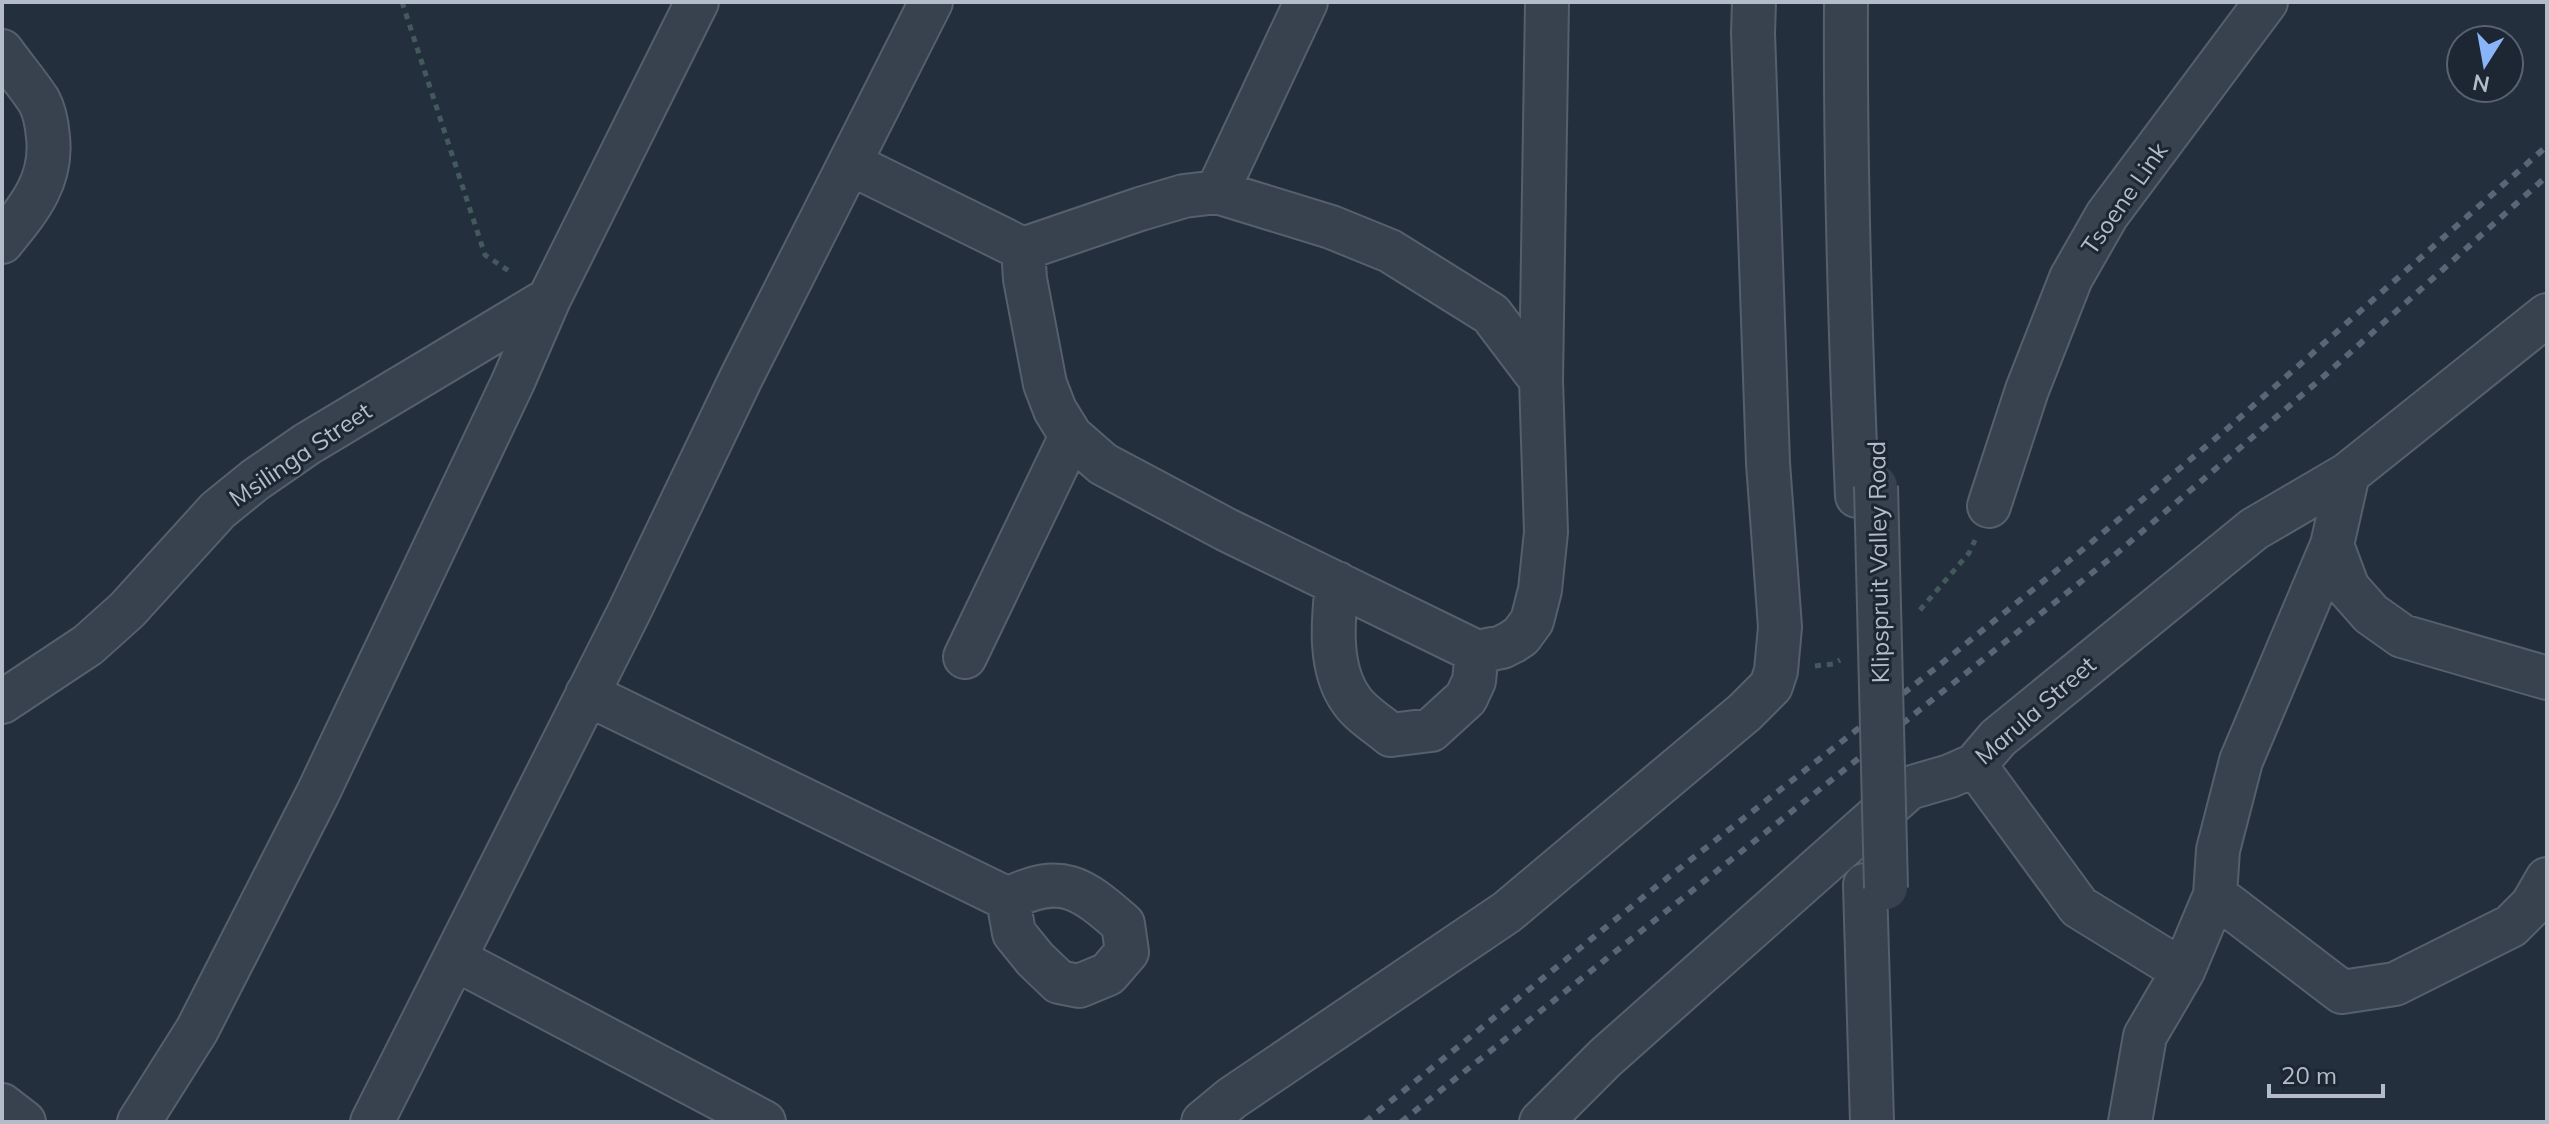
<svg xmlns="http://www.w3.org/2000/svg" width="2549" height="1124" viewBox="0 0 2549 1124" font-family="Mulish,sans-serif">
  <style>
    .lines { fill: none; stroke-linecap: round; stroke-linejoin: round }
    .minor-casing { stroke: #565f6c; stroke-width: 46 }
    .path { stroke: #44595c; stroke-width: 5; stroke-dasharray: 6 6; stroke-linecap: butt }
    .minor { stroke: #38414e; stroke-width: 42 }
    .rail { stroke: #5a6575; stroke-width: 6; stroke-dasharray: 8 8; stroke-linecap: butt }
    .minor-bridge-casing { stroke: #565f6c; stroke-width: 46; stroke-linecap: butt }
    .minor-bridge { stroke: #38414e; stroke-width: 42 }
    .labels { text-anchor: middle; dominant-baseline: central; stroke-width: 6; stroke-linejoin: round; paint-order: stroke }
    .street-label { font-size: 24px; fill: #b4bcc9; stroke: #1d2633 }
  </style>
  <rect width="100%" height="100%" fill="#242f3e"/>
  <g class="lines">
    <!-- minor casing -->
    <g class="minor-casing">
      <path id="minor" d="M1846,2C1845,167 1850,331 1857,496
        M2,51C14,68 28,84 39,101C45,112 47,125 48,137C53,181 28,210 2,242
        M851,164L1023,249L1140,209L1184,196L1217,192L1331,227L1390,251L1491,314L1541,380L1546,532L1540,590L1532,621L1521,636L1512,642L1502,647L1477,652L1227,530L1103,464L1071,436L1055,410L1045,384L1025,279L1023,249
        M1217,192L1306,2
        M1541,380L1547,2
        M1989,506L2027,390L2071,278L2107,215L2266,2
        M2332,545L2348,588L2371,614L2402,636L2547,678
        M1337,583C1333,620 1328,669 1352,701C1361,714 1379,725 1391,735L1431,730L1466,698L1474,681L1477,652
        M965,657L1071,436
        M587,694L1008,899C1061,872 1082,888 1123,924L1127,952L1108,974L1079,986L1059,982L1035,959L1014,933L1008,899
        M2,702L88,645L127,610L218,510L255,480L307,444L549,299
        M1975,765L2079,907L2183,971
        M1865,885L1872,1122
        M2215,895L2342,992L2395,984L2511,926L2532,905L2547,879
        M455,959L764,1122
        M2,1105L24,1122
        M139,1122L197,1030L318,793L513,382L549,299L697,2
        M372,1122L630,610L741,378L931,2
        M1203,1122L1232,1098L1507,912L1745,712L1771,686L1776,671L1780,627L1768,463L1753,33L1754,2
        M1541,1122L1605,1058L1909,788L1950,776L1975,765L1998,738L2254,529L2348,474L2547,315
        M2130,1122L2145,1036L2183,971L2215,895L2218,850L2241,761L2332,545L2348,474"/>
    </g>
    <!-- path -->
    <path class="path" d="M402,2L485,255L512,273
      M1920,610L1969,553L1975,540
      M1815,666L1833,664L1840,660"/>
    <!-- minor -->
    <use href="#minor" class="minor"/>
    <!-- rail -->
    <path class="rail" d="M1365,1122L1652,890L1937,667L2087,546L2228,428L2547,146
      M1401,1122L2117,553L2323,377L2547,176"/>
    <!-- minor-bridge casing -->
    <g class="minor-bridge-casing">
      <path id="minor-bridge" d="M1876,486L1886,888"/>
    </g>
    <!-- minor-bridge -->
    <use href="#minor-bridge" class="minor-bridge"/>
  </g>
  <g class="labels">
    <!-- street labels -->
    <g class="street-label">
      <text transform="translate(2124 198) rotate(-55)">Tsoene Link</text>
      <text transform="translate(300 454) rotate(-34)">Msilinga Street</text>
      <text transform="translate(1878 562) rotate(-91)">Klipspruit Valley Road</text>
      <text transform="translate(2035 710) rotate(-41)">Marula Street</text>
    </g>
  </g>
  <!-- border -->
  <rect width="2549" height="1124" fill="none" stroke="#b4bcc9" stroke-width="8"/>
  <!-- north arrow -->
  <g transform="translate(2485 64) rotate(191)"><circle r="38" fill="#1d2633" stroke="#59626f" stroke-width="2"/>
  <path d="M0-6L14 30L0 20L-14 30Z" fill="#8ab4f8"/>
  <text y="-12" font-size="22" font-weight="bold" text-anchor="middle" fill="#b4bcc9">N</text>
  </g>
  <!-- scale -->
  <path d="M2269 1084v12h114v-12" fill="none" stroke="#b4bcc9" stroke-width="4"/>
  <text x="2281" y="1084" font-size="24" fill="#b4bcc9" stroke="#1d2633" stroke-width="6" paint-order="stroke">20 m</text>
</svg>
